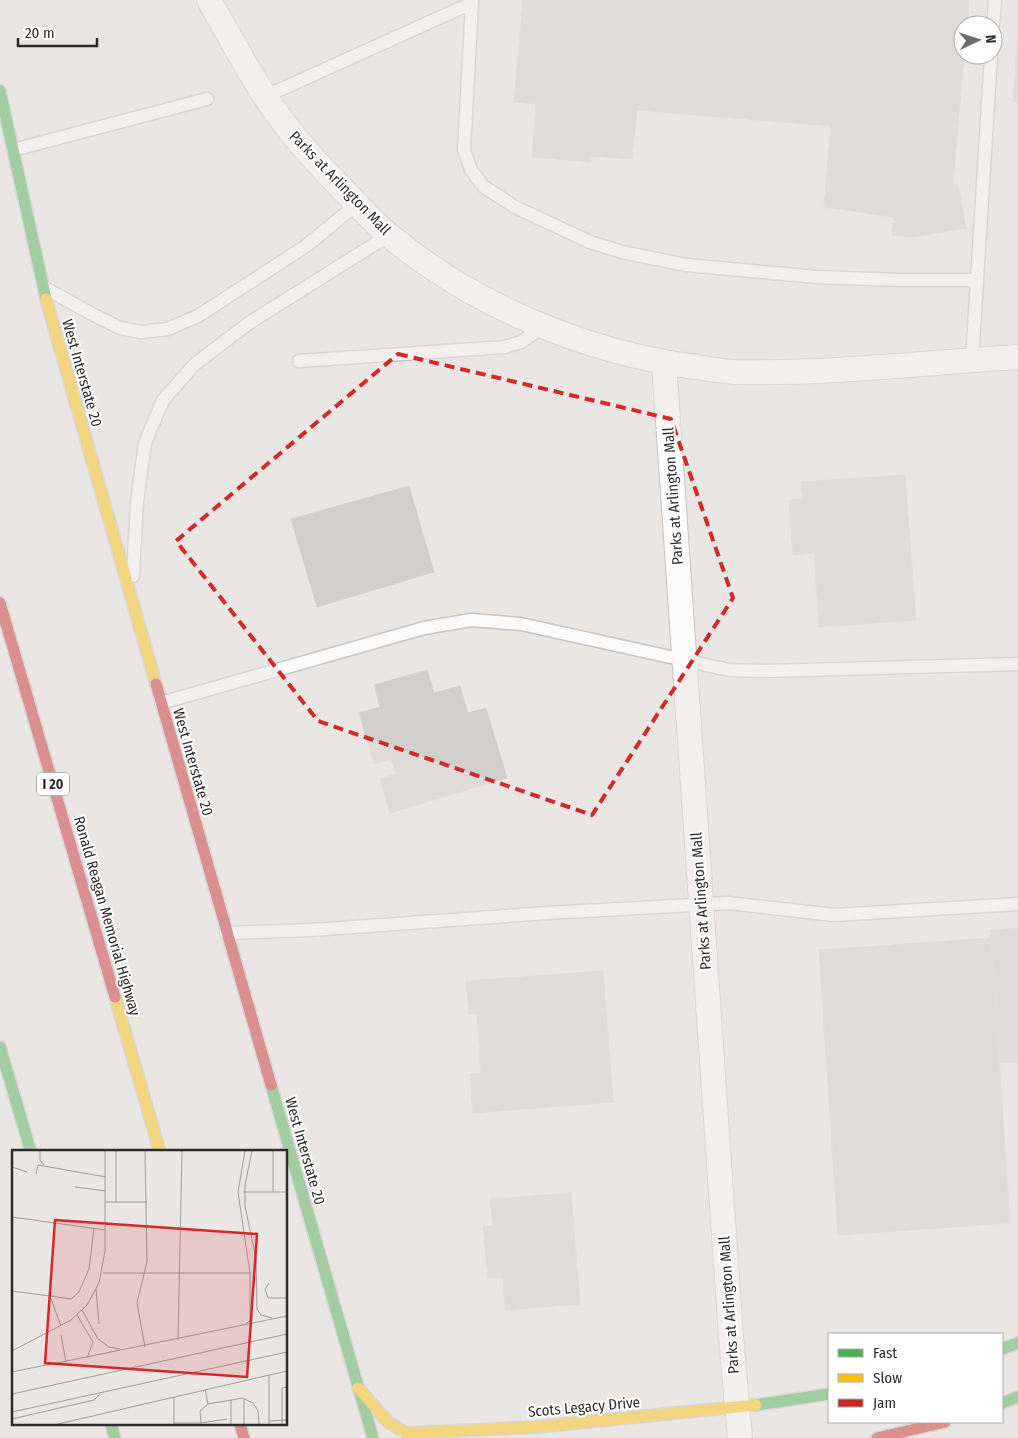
<svg xmlns="http://www.w3.org/2000/svg" width="1018" height="1438" viewBox="0 0 1018 1438" font-family="'Fira Sans Condensed',sans-serif">
  <style>
    .building { fill: #d1cfcc; stroke: #d5d2cf }
    .lines { fill: none; stroke-linecap: round; stroke-linejoin: round }
    .lane-casing { stroke: #c6c5c5; stroke-width: 15 }
    .street-casing { stroke: #c6c5c5; stroke-width: 26 }
    .fast-casing { stroke: #c6c5c5; stroke-width: 14 }
    .slow-casing { stroke: #c6c5c5; stroke-width: 14 }
    .jam-casing { stroke: #c6c5c5; stroke-width: 14 }
    .lane { stroke: #fcfbfb; stroke-width: 12 }
    .street { stroke: #fcfbfb; stroke-width: 24 }
    .fast { stroke: #4caf50; stroke-width: 11 }
    .slow { stroke: #ffc107; stroke-width: 11 }
    .jam { stroke: #c62828; stroke-width: 11 }
    .marked { fill: none; stroke: #d62828; stroke-width: 4; stroke-dasharray: 10 6; stroke-linejoin: round }
    .labels { text-anchor: middle; dominant-baseline: central; stroke-width: 4; stroke-linejoin: round; paint-order: stroke }
    .shield { fill: #fff; stroke: #6b6b6b; stroke-width: 1 }
    .shield-label { font-size: 14px; font-weight: bold; fill: #2c2c2c }
    .street-label { font-size: 15px; fill: #2c2c2c; stroke: #fff }
    .inset-road { fill: none; stroke: #9e9c9a; stroke-width: 1 }
    .view { fill: #d62828; fill-opacity: 0.15; stroke: #d62828; stroke-width: 2.5 }
    .inset-edge { fill: none; stroke: #2c2c2c; stroke-width: 2.5 }
  </style>
  <rect width="100%" height="100%" fill="#eae6e3"/>
  <!-- building -->
  <path class="building" d="M523,0H969L967,25H963L964,55L953,184L958,185L966,228L914,237L892,235L894,217L824,207L831,126L637,110L632,159L591,156V162L532,157L536,104L514,102Z
    M1018,34V102H1013Z
    M905,475L916,620L819,627L814,553L793,555L789,500L803,499L801,482Z
    M409,486L434,572L317,607L291,519Z
    M427,670L434,693L460,686L468,713L486,708L507,778L390,813L380,779L396,774L391,759L374,764L359,713L380,707L374,685Z
    M1018,928V1062L1000,1063L990,930Z
    M991,938L1010,1223L838,1235L819,950Z
    M603,971L613,1102L473,1113L470,1074L481,1073L477,1014H469L466,981Z
    M571,1193L580,1304L505,1310L503,1277L488,1278L483,1226H493L490,1199Z"/>
  <g class="lines">
    <!-- lane casing -->
    <g class="lane-casing">
      <path id="lane" d="M472,3L464,150L471,170L483,186L515,207L590,242L622,252L686,265L817,277L901,280H977
        M993,25L995,0
        M266,96L472,3V0
        M13,150L207,99
        M45,288L92,314L120,328L141,332L168,329L198,316L306,246L357,204
        M299,361L505,347L521,342L544,326
        M972,361L991,55
        M133,576L137,502L145,443L163,400L195,364L249,323L389,235
        M161,703L424,628L471,620L521,624L729,670L767,671L1018,664
        M226,933L312,930L547,913L728,903L834,915L1018,904"/>
    </g>
    <!-- street casing -->
    <g class="street-casing">
      <path id="street" d="M209,0C233,42 257,89 287,127C306,152 327,173 348,195C362,209 375,224 390,236C474,306 588,353 696,367C708,369 721,371 734,372C829,374 923,363 1018,357
        M664,363L731,1337L740,1438"/>
    </g>
    <!-- fast casing -->
    <g class="fast-casing">
      <path id="fast" d="M0,91L46,299
        M0,1047L31,1152
        M271,1085L373,1438
        M1002,1349L1018,1343
        M1002,1403L1018,1397
        M756,1405L829,1394
        M111,1424L115,1438"/>
    </g>
    <!-- slow casing -->
    <g class="slow-casing">
      <path id="slow" d="M46,299L156,684
        M115,997L160,1152
        M358,1388L388,1422L407,1433L536,1427L756,1405"/>
    </g>
    <!-- jam casing -->
    <g class="jam-casing">
      <path id="jam" d="M0,603L115,997
        M156,684L271,1085
        M240,1424L244,1438
        M877,1438L945,1422"/>
    </g>
    <!-- lane -->
    <use href="#lane" class="lane"/>
    <!-- street -->
    <use href="#street" class="street"/>
    <!-- fast -->
    <use href="#fast" class="fast"/>
    <!-- slow -->
    <use href="#slow" class="slow"/>
    <!-- jam -->
    <use href="#jam" class="jam"/>
  </g>
  <!-- marked area -->
  <path d="M0 0H1018V1438H0ZM398,354L671,419L733,598L592,815L318,721L176,541Z" fill="#eae6e3" fill-opacity=".55" fill-rule="evenodd"/>
  <path class="marked" d="M398,354L671,419L733,598L592,815L318,721L176,541Z"/>
  <g class="labels">
    <!-- shield labels -->
    <rect class="shield" x="37" y="772.5" width="32" height="23" rx="4"/>
    <g class="shield-label">
      <text x="53" y="784">I 20</text>
    </g>
    <!-- street labels -->
    <g class="street-label">
      <text transform="translate(340 183) rotate(46)">Parks at Arlington Mall</text>
      <text transform="translate(82 373) rotate(74)">West Interstate 20</text>
      <text transform="translate(673 496) rotate(-94)">Parks at Arlington Mall</text>
      <text transform="translate(193 762) rotate(74)">West Interstate 20</text>
      <text transform="translate(701 901) rotate(-94)">Parks at Arlington Mall</text>
      <text transform="translate(107 916) rotate(74)">Ronald Reagan Memorial Highway</text>
      <text transform="translate(305 1151) rotate(74)">West Interstate 20</text>
      <text transform="translate(729 1305) rotate(-94)">Parks at Arlington Mall</text>
      <text transform="translate(584 1407) rotate(-5)">Scots Legacy Drive</text>
    </g>
  </g>
  <!-- overview -->
  <g transform="translate(12 1150)">
    <rect width="275" height="275" fill="#eae6e3"/>
    <path class="inset-road" d="M28,1V10L32,15M104,1V52M133,1L135,112L125,153L133,197M233,1L226,42L238,123V170L234,174M240,1L233,35V56L244,108L245,159L249,165L260,168M0,17L15,22M24,24L26,15L94,27M63,37L94,41M231,42H275M261,42V1M94,52H135M0,67L93,80M91,123H239M257,133L253,139L256,148H275M84,139L87,174M0,141L38,146L49,176M38,146L59,149L67,142L77,119L82,78M70,160L86,189L97,197L108,199M65,165L81,192L75,208M49,185L54,212M166,190L170,1M0,201L59,170L75,155L87,133L93,101V1M35,215L275,166M0,222L39,214M257,225V274M193,239L196,254L219,250V274M0,244L275,184M162,247V274M219,250L230,248L241,253L246,261L247,274M0,262L275,202M0,269L82,250L88,244M257,271L275,270M162,273H189L188,261L196,254M189,273L215,269M46,274L275,221M232,274V249M270,274V238L275,237"/>
    <path class="view" d="M43,70L245,84L235,227L33,213Z"/>
    <rect width="275" height="275" class="inset-edge"/>
  </g>
  <!-- legend -->
  <rect x="828" y="1333" width="175" height="90" fill="#ffffff" stroke="#ababab"/>
  <rect x="838" y="1349" width="25" height="8" fill="#4caf50" stroke="#ababab"/>
  <text x="873" y="1358" font-size="15" fill="#2c2c2c">Fast</text>
  <rect x="838" y="1374" width="25" height="8" fill="#ffc107" stroke="#ababab"/>
  <text x="873" y="1383" font-size="15" fill="#2c2c2c">Slow</text>
  <rect x="838" y="1399" width="25" height="8" fill="#c62828" stroke="#ababab"/>
  <text x="873" y="1408" font-size="15" fill="#2c2c2c">Jam</text>
  <!-- north arrow -->
  <g transform="translate(978 40) rotate(86)"><circle r="24" fill="#ffffff" stroke="#ababab"/>
  <path d="M0-4L9 19L0 12L-9 19Z" fill="#6e6d6c"/>
  <text y="-8" font-size="14" font-weight="bold" text-anchor="middle" fill="#2c2c2c">N</text>
  </g>
  <!-- scale -->
  <path d="M18 38v8h79v-8" fill="none" stroke="#2c2c2c" stroke-width="2.5"/>
  <text x="25" y="38" font-size="15" fill="#2c2c2c" stroke="#ffffff" stroke-width="4" paint-order="stroke">20 m</text>
</svg>
